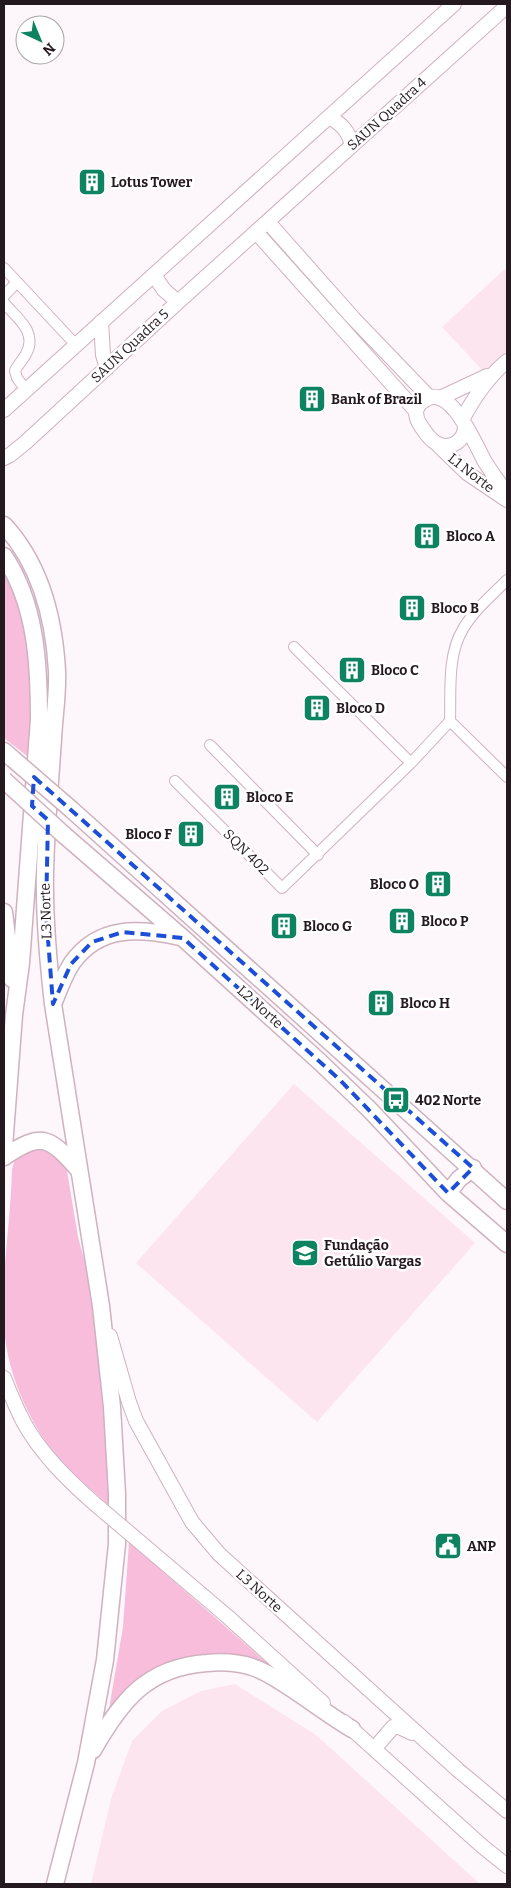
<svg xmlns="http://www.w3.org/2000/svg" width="511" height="1888" viewBox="0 0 511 1888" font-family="Bitter,serif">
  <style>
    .built { fill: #fde5f0 }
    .green { fill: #f7bdda }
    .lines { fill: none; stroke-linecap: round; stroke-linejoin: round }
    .street-casing { stroke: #cfb1c0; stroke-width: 12 }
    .secondary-casing { stroke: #cfb1c0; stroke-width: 16 }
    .primary-casing { stroke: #cfb1c0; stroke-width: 19 }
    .street { stroke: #fff; stroke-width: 10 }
    .secondary { stroke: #fff; stroke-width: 14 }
    .primary { stroke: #fff; stroke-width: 16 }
    .secondary-bridge-casing { stroke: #cfb1c0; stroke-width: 16; stroke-linecap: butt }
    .primary-bridge-casing { stroke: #cfb1c0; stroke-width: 19; stroke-linecap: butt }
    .secondary-bridge { stroke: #fff; stroke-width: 14 }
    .primary-bridge { stroke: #fff; stroke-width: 16 }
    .marked { fill: none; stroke: #1d4ed8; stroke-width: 4; stroke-dasharray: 10 6; stroke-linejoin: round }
    .labels { text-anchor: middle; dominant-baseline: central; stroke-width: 5; stroke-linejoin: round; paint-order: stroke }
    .street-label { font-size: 14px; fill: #24191f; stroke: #fff }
    .poi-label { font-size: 14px; font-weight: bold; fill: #24191f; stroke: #fff; text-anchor: start }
  </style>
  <rect width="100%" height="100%" fill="#fdf6fa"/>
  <!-- built -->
  <path class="built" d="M507,267V351L484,372L442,327Z
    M294,1084L475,1243L317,1422L136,1263Z
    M235,1684L316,1735L480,1884H91L111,1799L132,1741L162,1711L201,1691Z"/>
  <!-- green -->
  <path class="green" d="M4,561L33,645L31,759L4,738Z
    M45,1146L66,1165L78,1237L91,1285L104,1362L113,1509C90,1488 65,1468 46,1442C23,1408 6,1366 4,1325C1,1273 11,1221 12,1169L15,1159L26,1148Z
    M129,1542L268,1664L255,1660L180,1663L107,1721L123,1627Z"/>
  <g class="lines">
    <!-- street casing -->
    <g class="street-casing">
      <path id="street" d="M4,268L76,345
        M4,296L17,282
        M4,303C17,318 38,332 26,354C23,360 18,364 15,371L17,378L26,390
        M294,647L411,763
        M450,721L507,777
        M210,745L318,855
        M175,781L282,888L411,763L450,721C451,692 447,655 463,629C474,610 492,595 507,580"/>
    </g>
    <!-- secondary casing -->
    <g class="secondary-casing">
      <path id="secondary" d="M329,117C343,125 348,131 352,145
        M268,222L354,319L429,397
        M256,232L416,411
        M154,275L164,290L178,302
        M101,322L103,355L107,368
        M440,398L487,376
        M4,410L454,4
        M462,420C474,397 488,377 507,361
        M465,426C465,441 450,451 436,443C429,439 425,432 421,426C418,422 416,417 416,412C417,407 421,402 425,400C450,382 476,446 485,462C492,473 499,483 507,493
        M436,443L467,473L507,500
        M4,458L10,455L26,442L178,302L507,6
        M110,1336L129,1402L136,1421L192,1522L219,1554L458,1770L507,1811
        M4,1378C10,1393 16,1407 23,1421C40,1453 68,1480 95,1504
        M147,1548L228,1617L323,1703
        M344,1722L482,1846L507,1866
        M374,1749L393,1727H399L412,1733"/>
    </g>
    <!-- primary casing -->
    <g class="primary-casing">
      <path id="primary" d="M4,525C41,565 54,617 57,671C58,694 54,717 53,739C50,783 46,828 45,872C44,916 48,960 53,1004L101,1306L112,1407L117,1494V1544L105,1660L86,1763L55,1884
        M4,556C36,604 39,663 39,719L21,963L14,1015L4,1147
        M4,751L13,759
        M72,810L507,1201
        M63,834L183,938L320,1062L370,1110L448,1193L507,1244
        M4,912L12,979
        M54,1002C59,989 64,975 72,963C99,925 139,928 180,937
        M4,1157C43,1131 49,1137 79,1170
        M448,1193L459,1179L473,1168
        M93,1750C121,1701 147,1667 207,1663C227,1661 248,1663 266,1673C296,1689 323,1712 352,1729"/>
    </g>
    <!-- street -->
    <use href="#street" class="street"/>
    <!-- secondary -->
    <use href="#secondary" class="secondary"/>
    <!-- primary -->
    <use href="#primary" class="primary"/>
    <!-- secondary-bridge casing -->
    <g class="secondary-bridge-casing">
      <path id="secondary-bridge" d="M95,1504L147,1548"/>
    </g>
    <!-- primary-bridge casing -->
    <g class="primary-bridge-casing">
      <path id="primary-bridge" d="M13,759L72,810
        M4,780L63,834"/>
    </g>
    <!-- secondary-bridge -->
    <use href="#secondary-bridge" class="secondary-bridge"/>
    <!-- primary-bridge -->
    <use href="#primary-bridge" class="primary-bridge"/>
  </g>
  <!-- marked area -->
  <path class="marked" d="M34,777L473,1168L448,1193L341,1081L183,938L123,932L92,942L71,964L53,1004L46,913L48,820L32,806Z"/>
  <!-- icons -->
  <defs>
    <g id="building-square" transform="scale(1.4375)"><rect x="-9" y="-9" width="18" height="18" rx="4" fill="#0d8362" stroke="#fff"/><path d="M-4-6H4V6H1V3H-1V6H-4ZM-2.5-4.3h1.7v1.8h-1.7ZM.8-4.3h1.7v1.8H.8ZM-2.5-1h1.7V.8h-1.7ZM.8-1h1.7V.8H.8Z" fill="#fff"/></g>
    <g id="bus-square" transform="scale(1.4375)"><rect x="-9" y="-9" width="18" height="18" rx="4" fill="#0d8362" stroke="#fff"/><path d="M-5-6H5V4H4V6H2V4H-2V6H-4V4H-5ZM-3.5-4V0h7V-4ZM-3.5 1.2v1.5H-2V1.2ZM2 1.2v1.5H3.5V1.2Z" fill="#fff"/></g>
    <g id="university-square" transform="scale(1.4375)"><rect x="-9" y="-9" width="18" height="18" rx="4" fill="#0d8362" stroke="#fff"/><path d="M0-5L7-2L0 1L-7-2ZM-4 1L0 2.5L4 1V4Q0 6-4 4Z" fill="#fff"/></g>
    <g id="civic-square" transform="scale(1.4375)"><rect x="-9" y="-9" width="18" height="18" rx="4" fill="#0d8362" stroke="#fff"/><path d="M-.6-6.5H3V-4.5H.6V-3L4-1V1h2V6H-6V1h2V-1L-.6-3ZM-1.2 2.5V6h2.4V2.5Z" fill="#fff"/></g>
  </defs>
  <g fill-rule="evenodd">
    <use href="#building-square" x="92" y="182"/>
    <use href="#building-square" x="312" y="399"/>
    <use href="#building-square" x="427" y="536"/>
    <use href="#building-square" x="412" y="608"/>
    <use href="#building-square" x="352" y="670"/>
    <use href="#building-square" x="317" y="708"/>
    <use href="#building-square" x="227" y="797"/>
    <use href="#building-square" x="191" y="834"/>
    <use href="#building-square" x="438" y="884"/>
    <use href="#building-square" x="402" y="921"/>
    <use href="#building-square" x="284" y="926"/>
    <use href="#building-square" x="381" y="1003"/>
    <use href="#bus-square" x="396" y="1100"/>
    <use href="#university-square" x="305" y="1253"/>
    <use href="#civic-square" x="448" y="1546"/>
  </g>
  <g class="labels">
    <!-- street labels -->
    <g class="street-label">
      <text transform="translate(387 114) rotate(-42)">SAUN Quadra 4</text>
      <text transform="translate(130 346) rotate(-43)">SAUN Quadra 5</text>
      <text transform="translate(471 473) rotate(38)">L1 Norte</text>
      <text transform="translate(246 852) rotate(45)">SQN 402</text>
      <text transform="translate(46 911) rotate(-92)">L3 Norte</text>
      <text transform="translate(260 1007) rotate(42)">L2 Norte</text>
      <text transform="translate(259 1591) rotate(42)">L3 Norte</text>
    </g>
    <!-- poi labels -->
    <g class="poi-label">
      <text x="111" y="182">Lotus Tower</text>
      <text x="331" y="399">Bank of Brazil</text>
      <text x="446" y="536">Bloco A</text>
      <text x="431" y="608">Bloco B</text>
      <text x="371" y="670">Bloco C</text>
      <text x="336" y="708">Bloco D</text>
      <text x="246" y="797">Bloco E</text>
      <text x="172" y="834" text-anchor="end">Bloco F</text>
      <text x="419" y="884" text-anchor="end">Bloco O</text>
      <text x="421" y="921">Bloco P</text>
      <text x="303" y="926">Bloco G</text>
      <text x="400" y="1003">Bloco H</text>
      <text x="415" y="1100">402 Norte</text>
      <text x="324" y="1245">Fundação<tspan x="324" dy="16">Getúlio Vargas</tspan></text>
      <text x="467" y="1546">ANP</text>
    </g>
  </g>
  <!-- border -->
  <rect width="511" height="1888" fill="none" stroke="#24191f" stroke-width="10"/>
  <!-- north arrow -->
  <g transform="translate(40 40) rotate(136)"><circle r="24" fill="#ffffff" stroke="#a7a3a5"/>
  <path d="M0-4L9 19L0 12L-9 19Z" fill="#0d8362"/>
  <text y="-8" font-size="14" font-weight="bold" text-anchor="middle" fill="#24191f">N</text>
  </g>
</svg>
